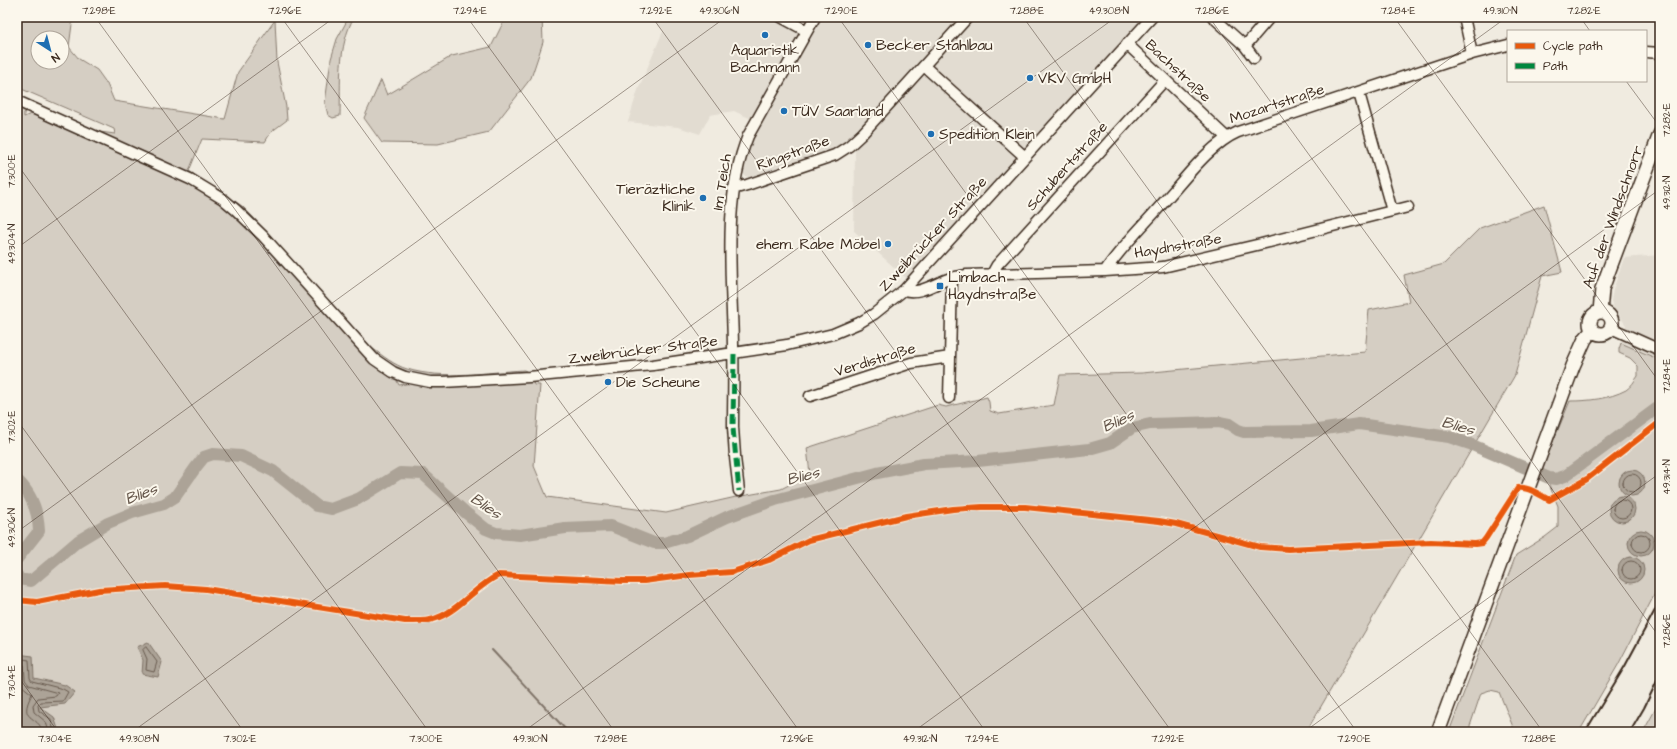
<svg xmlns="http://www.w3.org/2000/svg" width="1677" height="749" viewBox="0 0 1677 749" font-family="'Architects Daughter',sans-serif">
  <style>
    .built { fill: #e2dcd1 }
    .green { fill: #d5cec3; stroke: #887c70; fill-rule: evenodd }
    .water { fill: #aca397; stroke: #7f7367 }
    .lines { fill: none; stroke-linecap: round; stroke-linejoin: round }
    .shore { stroke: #685a4e; stroke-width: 1 }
    .stream { stroke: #7f7367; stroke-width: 2 }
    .river { stroke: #aca397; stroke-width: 12 }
    .minor-casing { stroke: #3b2a1e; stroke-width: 13 }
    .major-casing { stroke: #3b2a1e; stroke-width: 16 }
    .minor { stroke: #fbf7ec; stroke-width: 10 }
    .major { stroke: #fbf7ec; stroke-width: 13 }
    .rail { stroke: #3b2a1e; stroke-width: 2 }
    .quiet { stroke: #00873e; stroke-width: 5; stroke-dasharray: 10 5; stroke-linecap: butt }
    .cycleway-casing { stroke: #fbf7ec; stroke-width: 8 }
    .cycleway { stroke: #e8590c; stroke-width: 6 }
    .ticks { fill: none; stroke: #3b2a1e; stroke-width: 1; stroke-opacity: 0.45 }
    .poi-dot { fill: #1f6fb2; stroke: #fbf7ec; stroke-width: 1.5 }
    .labels { text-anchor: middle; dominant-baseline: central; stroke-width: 4; stroke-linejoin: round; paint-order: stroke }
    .poi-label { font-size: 15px; fill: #3b2a1e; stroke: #fbf7ec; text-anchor: start }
    .street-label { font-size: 15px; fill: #3b2a1e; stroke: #fbf7ec }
    .water-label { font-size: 16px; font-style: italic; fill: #635448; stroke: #fbf7ec }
    .neatline { fill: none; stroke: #3b2a1e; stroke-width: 1.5 }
    .ticks-label { font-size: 10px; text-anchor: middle; fill: #3b2a1e }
  </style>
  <rect width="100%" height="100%" fill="#f0ebe0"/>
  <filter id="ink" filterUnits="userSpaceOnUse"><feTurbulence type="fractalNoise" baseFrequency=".025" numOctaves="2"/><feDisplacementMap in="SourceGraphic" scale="8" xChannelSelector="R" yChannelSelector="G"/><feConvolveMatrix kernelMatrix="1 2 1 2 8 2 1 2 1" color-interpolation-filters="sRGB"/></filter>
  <g filter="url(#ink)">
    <!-- built -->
    <path class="built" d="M655,17H1144L1024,148L907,279L854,231L855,152L847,141L834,151L751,178L745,176L741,171L758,122L734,111L710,115L700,134L678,127L628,122L638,90L663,31L653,20Z
      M1660,255V360L1621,343L1626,325L1614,309L1611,301L1613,290L1624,258Z"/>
    <!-- green -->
    <path class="green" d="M17,17H73L69,47L79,59L97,70L107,84L114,101L225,119L238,72L275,20L277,62L286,107L287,120L271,132L265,142L202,139L189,171L242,206L254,218L372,348C383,356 394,365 407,369C444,380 486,372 524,370L530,373C491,376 431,386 395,369C386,364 378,356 370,350L235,205L92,131L115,134L114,129L17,87ZM38,38H62V62H38Z
      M349,17H354C337,48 341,82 340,116L333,118L328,115L325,103L331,59L337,39Z
      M506,17H542L543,42L531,78L489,132L438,144L382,143L364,118L381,80L387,95L452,56L491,47Z
      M17,106L28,110L24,113V117L33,113L191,183L235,213L398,378L399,380L397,381L399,385L412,383L532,380L534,385H540L534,466L547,497L666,513L736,497L781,489L810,474L807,448L938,405L946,407L987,397L989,402L990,411L999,414L1054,405L1060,375L1142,373L1365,352L1369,310L1409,302L1404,275L1444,264L1480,228L1544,205L1562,272L1542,276L1515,375L1306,732H17Z
      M1621,343L1660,360V584L1618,665L1579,732H1515L1499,692L1490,690L1481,693L1468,732H1449L1516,555L1545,537L1558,527V506L1542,468L1570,401C1588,401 1609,399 1626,390C1631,387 1635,380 1638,376V366L1630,358L1619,353V349Z
      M1660,701V732H1643Z"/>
    <!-- water -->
    <path class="water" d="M1619 483a13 13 0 1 1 26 0a13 13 0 1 1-26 0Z
      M1609 509a13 13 0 1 1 26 0a13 13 0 1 1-26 0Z
      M1628 543a13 13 0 1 1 26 0a13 13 0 1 1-26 0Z
      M1618 570a13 13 0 1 1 26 0a13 13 0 1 1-26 0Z
      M148,642L162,662L158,677L142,674L143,660L137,647Z
      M17,654L33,656L34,678L65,685L75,692L65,704L40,707L54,717L59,732H17Z"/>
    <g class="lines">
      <!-- shore -->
      <path class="shore" d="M1623 483a9 9 0 1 1 18 0a9 9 0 1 1-18 0Z
        M1613 509a9 9 0 1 1 18 0a9 9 0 1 1-18 0Z
        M1632 543a9 9 0 1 1 18 0a9 9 0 1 1-18 0Z
        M1622 570a9 9 0 1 1 18 0a9 9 0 1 1-18 0Z
        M146,647L157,662L154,672L146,670L147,659L143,650Z
        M17,658L29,660L30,678L32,681L63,689L68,692L63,701L41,702L38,705L39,711L51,719L54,732
        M17,663L24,665L25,680L29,685L58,693L56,696L38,698L33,705L34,712L46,722L49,732
        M17,669L21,685L32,694C17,722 38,714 43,732"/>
      <!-- stream -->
      <path class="stream" d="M492,650L568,732"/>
      <!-- river -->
      <path class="river" d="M17,480C32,494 38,511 39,531L17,559
        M17,575L19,579L31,581L78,541L108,523L132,513L164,504L175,497L196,467L204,457L213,454L241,456L273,471L317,506L331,509L358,499L400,473L423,474L466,513L486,529L496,533L520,535L565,528L611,526L654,543H664L687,536L727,517L775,500L877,473L924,464L978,461L1089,449L1110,443L1132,428L1150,424L1219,422L1229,424L1238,430L1244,432L1311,431L1359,424L1449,437L1470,444L1549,478L1556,479L1565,476L1660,406"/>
      <!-- minor casing -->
      <g class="minor-casing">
        <path id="minor" d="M781,17L807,31
          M1213,17L1245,46L1254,58
          M1464,17L1472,54
          M1127,44L1226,137
          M1245,46L1270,17
          M1646,52L1660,53
          M924,66L1025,157
          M1359,93L1392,211
          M17,101L190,179L223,199L236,210L263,236L374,359L393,372L405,377L430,382H443L529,377L653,365L787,345L833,334L859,323L874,314L904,290L1152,17
          M733,189L747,185L835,155L849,146L862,134L968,17
          M1105,271C1122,246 1144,225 1163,203C1184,180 1210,144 1238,132L1472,54L1508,45
          M992,274L997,265L1165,80
          M904,290C921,295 935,283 951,278C956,277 961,276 967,275L1105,271L1163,267L1261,244L1408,207
          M1611,328L1660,350
          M810,396L911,363L950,357
          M949,398L952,278
          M739,491C736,470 734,449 733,427C733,400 734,373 733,345C732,278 722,199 748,136L815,17"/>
      </g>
      <!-- major casing -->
      <g class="major-casing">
        <path id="major" d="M1590 323a11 11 0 1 1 22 0a11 11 0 1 1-22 0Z
          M1600,312L1602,289L1609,270L1660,134
          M1438,732L1573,366L1585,339L1592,331"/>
      </g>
      <!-- minor -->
      <use href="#minor" class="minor"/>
      <!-- major -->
      <use href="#major" class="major"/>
      <!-- rail -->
      <path class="rail" d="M1585,732L1625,666L1660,601
        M1630,732L1644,708L1660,675"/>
      <!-- quiet -->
      <path class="quiet" d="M734,354L733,428L739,491"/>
      <!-- cycleway casing -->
      <g class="cycleway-casing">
        <path id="cycleway" d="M17,600L37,602L99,590L165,586L206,589L405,621C415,621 424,622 434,619C458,612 475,586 499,575L623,581H644L689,575L732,572L769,560L809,540L906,516L953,509L982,507H1025L1159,521L1176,524L1260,547L1288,549L1431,542L1475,544L1482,543L1486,538L1518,488C1527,486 1541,495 1549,500L1587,479L1660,422"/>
      </g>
      <!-- cycleway -->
      <use href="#cycleway" class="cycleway"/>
    </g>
  </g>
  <!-- ticks -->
  <path class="ticks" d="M95,17L615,732M281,17L800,732M467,17L986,732M652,17L1172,732M838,17L1357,732M1023,17L1543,732M1209,17L1660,638M1394,17L1660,383M1580,17L1590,31M1626,81L1660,127M17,164L429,732M17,248L335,17M17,420L244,732M17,532L726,17M17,675L58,732M132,732L1116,17M523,732L1507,17M913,732L1660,189M1304,732L1660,473"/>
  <!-- markers -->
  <g class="poi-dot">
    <circle cx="765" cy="35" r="4"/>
    <circle cx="868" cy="45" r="4"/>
    <circle cx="1030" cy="78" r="4"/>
    <circle cx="784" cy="111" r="4"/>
    <circle cx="931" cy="134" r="4"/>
    <circle cx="703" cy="198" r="4"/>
    <circle cx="888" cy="244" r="4"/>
    <rect x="936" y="282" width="8" height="8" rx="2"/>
    <circle cx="608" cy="382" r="4"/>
  </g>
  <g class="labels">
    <!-- poi labels -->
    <g class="poi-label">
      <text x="876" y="45">Becker Stahlbau</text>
      <text x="765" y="50" text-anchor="middle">Aquaristik<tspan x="765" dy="17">Bachmann</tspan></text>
      <text x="1038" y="78">VKV GmbH</text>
      <text x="792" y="111">TÜV Saarland</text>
      <text x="939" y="134">Spedition Klein</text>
      <text x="695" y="189" text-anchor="end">Tieräztliche<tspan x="695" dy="17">Klinik</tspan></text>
      <text x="880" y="244" text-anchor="end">ehem. Rabe Möbel</text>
      <text x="948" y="277">Limbach<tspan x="948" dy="17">Haydnstraße</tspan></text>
      <text x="616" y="382">Die Scheune</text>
    </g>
    <!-- street labels -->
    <g class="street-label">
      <text transform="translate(1178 71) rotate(43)">Bachstraße</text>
      <text transform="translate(1277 104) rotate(-18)">Mozartstraße</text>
      <text transform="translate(793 153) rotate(-20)">Ringstraße</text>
      <text transform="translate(1067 166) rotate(-48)">Schubertstraße</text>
      <text transform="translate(722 182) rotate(-81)">Im Teich</text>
      <text transform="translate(1613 217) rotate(-70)">Auf der Windschnorr</text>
      <text transform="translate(933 234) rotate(-47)">Zweibrücker Straße</text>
      <text transform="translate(1178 246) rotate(-10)">Haydnstraße</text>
      <text transform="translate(643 350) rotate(-7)">Zweibrücker Straße</text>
      <text transform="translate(875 360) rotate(-17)">Verdistraße</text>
    </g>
    <!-- water labels -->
    <g class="water-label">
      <text transform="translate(1118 421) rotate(-24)">Blies</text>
      <text transform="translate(1458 426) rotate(16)">Blies</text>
      <text transform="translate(803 476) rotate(-15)">Blies</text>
      <text transform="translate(141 494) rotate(-21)">Blies</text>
      <text transform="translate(486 506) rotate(35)">Blies</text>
    </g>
  </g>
  <!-- margin -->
  <rect width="1677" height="749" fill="none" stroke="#fbf7ec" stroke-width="44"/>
  <!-- legend -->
  <rect x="1507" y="30" width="140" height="52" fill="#fbf7ec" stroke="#aea59a"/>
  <rect x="1515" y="43" width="20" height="6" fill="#e8590c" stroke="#aea59a"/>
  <text x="1543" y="50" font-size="12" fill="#3b2a1e">Cycle path</text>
  <rect x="1515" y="63" width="20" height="6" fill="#00873e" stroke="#aea59a"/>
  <text x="1543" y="70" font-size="12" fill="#3b2a1e">Path</text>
  <!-- north arrow -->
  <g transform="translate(50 50) rotate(144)"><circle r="19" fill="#fbf7ec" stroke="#aea59a"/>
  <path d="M0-3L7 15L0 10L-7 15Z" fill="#1f6fb2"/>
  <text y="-6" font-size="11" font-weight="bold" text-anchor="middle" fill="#3b2a1e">N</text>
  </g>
  <rect x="22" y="22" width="1633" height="705" class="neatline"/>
  <g class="ticks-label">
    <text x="99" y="14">7.298°E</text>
    <text x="285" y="14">7.296°E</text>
    <text x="470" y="14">7.294°E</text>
    <text x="656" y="14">7.292°E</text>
    <text x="719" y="14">49.306°N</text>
    <text x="841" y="14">7.290°E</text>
    <text x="1027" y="14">7.288°E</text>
    <text x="1109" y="14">49.308°N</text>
    <text x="1212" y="14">7.286°E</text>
    <text x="1398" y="14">7.284°E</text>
    <text x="1500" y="14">49.310°N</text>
    <text x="1584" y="14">7.282°E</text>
    <text transform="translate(1666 120) rotate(-90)" y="4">7.282°E</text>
    <text transform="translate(11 171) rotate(-90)" y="4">7.300°E</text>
    <text transform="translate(1666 193) rotate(-90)" y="4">49.312°N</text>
    <text transform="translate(11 244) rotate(-90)" y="4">49.304°N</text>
    <text transform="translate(1666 376) rotate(-90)" y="4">7.284°E</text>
    <text transform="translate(11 427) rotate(-90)" y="4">7.302°E</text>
    <text transform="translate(1666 477) rotate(-90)" y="4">49.314°N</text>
    <text transform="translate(11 528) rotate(-90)" y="4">49.306°N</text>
    <text transform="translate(1666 631) rotate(-90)" y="4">7.286°E</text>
    <text transform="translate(11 682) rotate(-90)" y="4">7.304°E</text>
    <text x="55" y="742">7.304°E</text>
    <text x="139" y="742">49.308°N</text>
    <text x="240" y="742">7.302°E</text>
    <text x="426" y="742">7.300°E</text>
    <text x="530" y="742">49.310°N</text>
    <text x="611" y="742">7.298°E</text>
    <text x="797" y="742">7.296°E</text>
    <text x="920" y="742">49.312°N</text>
    <text x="982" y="742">7.294°E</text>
    <text x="1168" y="742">7.292°E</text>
    <text x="1354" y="742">7.290°E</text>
    <text x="1539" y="742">7.288°E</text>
  </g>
</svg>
